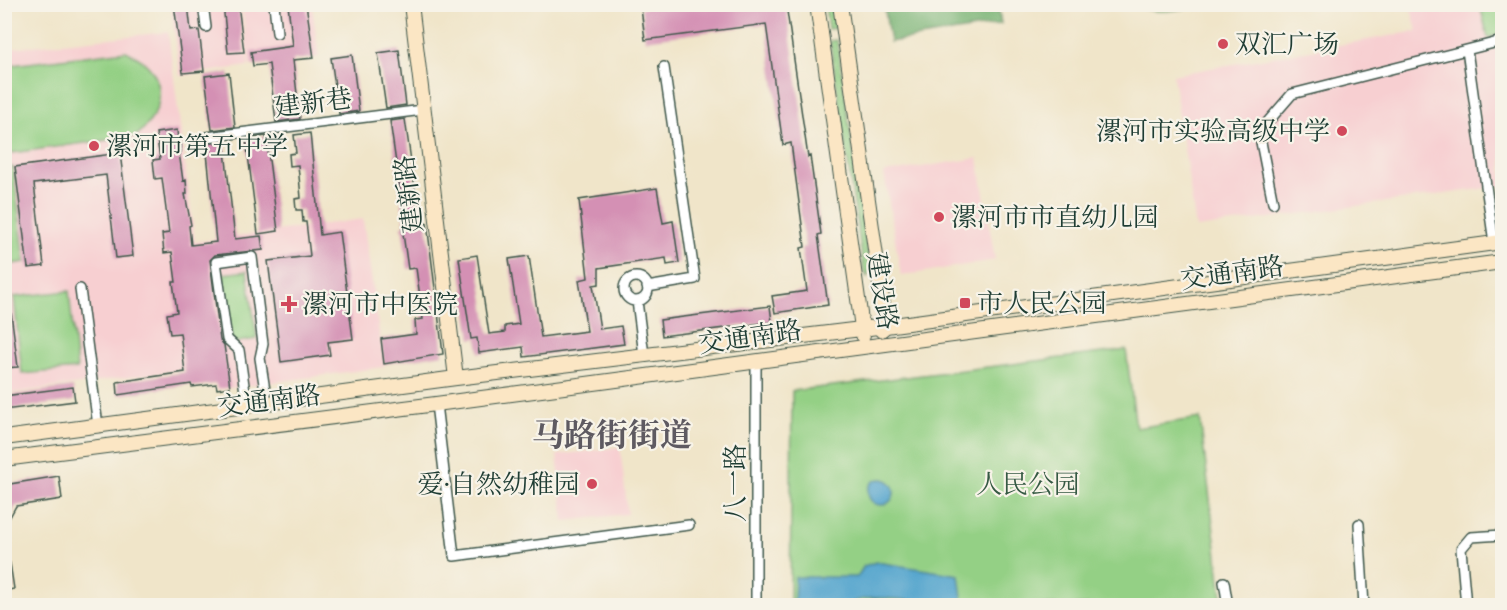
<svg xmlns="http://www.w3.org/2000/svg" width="1507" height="610" viewBox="0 0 1507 610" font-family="Cardo,'Noto Serif SC',serif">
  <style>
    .built { fill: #f7cfd1 }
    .green { fill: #94d085; stroke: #5a865c; stroke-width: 1.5 }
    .forest { fill: #77b272; stroke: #4b7853; stroke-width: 1.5 }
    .water { fill: #52a4cd; stroke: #387080; stroke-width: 1.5 }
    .building { fill: #d490b4 }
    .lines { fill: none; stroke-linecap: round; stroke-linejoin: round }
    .street-casing { stroke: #3e564a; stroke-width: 12 }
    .secondary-casing { stroke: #3e564a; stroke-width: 16 }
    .street { stroke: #fff; stroke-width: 9 }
    .secondary { stroke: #fbe6c4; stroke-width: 14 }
    .poi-dot { fill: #d1495b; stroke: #f7f3e8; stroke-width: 2 }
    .labels { text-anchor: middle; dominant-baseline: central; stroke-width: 4.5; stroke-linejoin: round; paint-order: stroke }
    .poi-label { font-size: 26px; fill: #1f3d34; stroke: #f7f3e8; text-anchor: start }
    .street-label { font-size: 26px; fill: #1f3d34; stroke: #f7f3e8 }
    .park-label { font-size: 26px; fill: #365a44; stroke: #f7f3e8 }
    .district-label { font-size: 32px; font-weight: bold; fill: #5e5a61; stroke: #f7f3e8 }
  </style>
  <rect width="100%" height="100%" fill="#f7f3e8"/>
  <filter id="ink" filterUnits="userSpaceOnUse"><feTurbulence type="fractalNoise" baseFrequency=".0167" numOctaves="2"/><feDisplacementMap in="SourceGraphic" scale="12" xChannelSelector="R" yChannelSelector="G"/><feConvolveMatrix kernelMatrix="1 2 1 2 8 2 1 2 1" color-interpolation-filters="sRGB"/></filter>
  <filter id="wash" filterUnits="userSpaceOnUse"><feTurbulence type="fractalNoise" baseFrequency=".008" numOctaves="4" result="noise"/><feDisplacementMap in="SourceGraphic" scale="24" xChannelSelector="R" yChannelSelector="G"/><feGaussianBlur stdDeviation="1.35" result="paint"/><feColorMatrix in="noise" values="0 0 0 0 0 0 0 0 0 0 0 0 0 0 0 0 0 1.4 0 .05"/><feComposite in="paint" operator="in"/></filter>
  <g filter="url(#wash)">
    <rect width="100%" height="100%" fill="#f0e5c9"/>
    <!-- built -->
    <path class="built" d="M171,5H240L248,66L180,76Z
      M242,5H312L319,57L249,66Z
      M1410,5H1502V186L1196,228L1173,75L1417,31Z
      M168,32L195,242L363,219L384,367L216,390L212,366L5,394L4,49Z
      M978,158L995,260L901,276L884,173Z
      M620,447L628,514L564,521L557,455Z"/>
    <!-- green -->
    <path class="green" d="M825,5H832L836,28L828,29Z
      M1136,5H1206C1183,8 1157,17 1136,5Z
      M1480,5H1502V34L1488,38Z
      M837,40L870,270L867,277L864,271L830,41Z
      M126,51C167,70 170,107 136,136L5,154V66Z
      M13,167L25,262L5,265V168Z
      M247,271L257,339L232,343L223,274Z
      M69,291L77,369L22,374L14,297Z
      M1126,350L1136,428L1200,418L1223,605L790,606L792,391Z"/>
    <!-- forest -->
    <path class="forest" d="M884,5H998L1001,24L890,42Z"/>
    <!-- water -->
    <path class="water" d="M868 492a13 13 0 1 1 26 0a13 13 0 1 1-26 0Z
      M876,562L959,575L963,605H931L929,600C902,604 879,592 853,602L851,605H794L795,577H857L864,566Z"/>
    <g id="blocks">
      <!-- building -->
      <path class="building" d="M174,4H188L191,31L199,30L204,71L183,73Z
        M223,4H238L244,52L228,53Z
        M294,4H306L314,58L293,60L300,119L276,122L269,64L253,66L251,52L293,46L288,5Z
        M664,4H786L808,157L810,156L821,234L818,235L828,305L775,313L772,296L807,291L801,248L805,247L791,143L783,145L766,24L645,40L641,8Z
        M399,50L406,105L386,108L378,53Z
        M352,55L359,111L339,114L331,58Z
        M229,73L235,127L212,130L205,76Z
        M405,119L420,224L427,223L443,354L384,364L381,339L416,334L415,320L423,319L416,268L408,269L402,226H405L390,121Z
        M177,130L178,141H180L181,152H179L183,181L186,180L187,194H185L191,225L189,226L191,245L216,242L206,143L224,142L235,239L261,236L263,250L215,255L210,260L220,340L224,345L230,387L217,389L216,384L192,387L191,384L118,395L117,382L185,372L180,333L170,334L167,314L177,312L173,282H176L172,252L164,253L162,234L169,233L162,178L155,179L153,160L160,159L156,133Z
        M310,133L320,235L339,232L353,339L328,342L330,355L281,362L268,261L310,256L306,222H303L302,210H296L295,199L301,198L298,165L290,166L289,154L296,153L294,135Z
        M266,136L278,231L258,234L246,139Z
        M120,153L133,256L116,258L106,175L34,184L44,266L28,268L15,167Z
        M657,188L663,223L673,221L679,263L667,265L666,258L599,268V284L593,285L600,329L621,326L624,344L524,357L523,347L479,353L477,338L471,339L459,258L477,255L489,334L505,332V326L519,324L509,259L529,256L541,337L587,331L579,280L588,278L579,200Z
        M4,305H10L18,367L4,368Z
        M770,306L772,322L662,336L660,320Z
        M73,387L75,401L4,410V396Z
        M59,476L62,499L16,506L4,528V485Z
        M4,563H10L14,589L4,591Z"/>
    </g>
  </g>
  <g filter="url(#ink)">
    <use href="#blocks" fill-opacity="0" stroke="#3e564a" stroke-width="1.5"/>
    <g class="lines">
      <!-- street casing -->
      <g class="street-casing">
        <path id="street" d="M203,4L206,27
          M274,4L277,33
          M1467,50L1494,243
          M207,137L423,110
          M1273,203L1259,132L1292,94L1502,41
          M624 289a12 12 0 1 1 24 0a12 12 0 1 1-24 0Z
          M647,287L695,279L664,67
          M80,289L98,426
          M637,301L644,355
          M756,360V606
          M436,404L454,556L689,525
          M247,406L239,350L227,339L216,262L252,257L263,344L260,358L267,403
          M1359,524L1364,606
          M1224,582L1228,606
          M1466,606L1461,549L1471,537L1502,535"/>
      </g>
      <!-- secondary casing -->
      <g class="secondary-casing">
        <path id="secondary" d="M411,4L456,378
          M817,4L863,335
          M840,4L886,326L881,330
          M4,438L456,378L886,326L1502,242
          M4,459L436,404L1502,262"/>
      </g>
      <!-- street -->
      <use href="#street" class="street"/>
      <!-- secondary -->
      <use href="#secondary" class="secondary"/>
    </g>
  </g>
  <!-- markers -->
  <g class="poi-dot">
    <circle cx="1223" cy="44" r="6"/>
    <circle cx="1342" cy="131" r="6"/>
    <circle cx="94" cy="146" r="6"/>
    <circle cx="939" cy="217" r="6"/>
    <rect x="959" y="297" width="12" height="12" rx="3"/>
    <path d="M286 295h6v6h6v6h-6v6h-6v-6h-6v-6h6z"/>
    <circle cx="592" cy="484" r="6"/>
  </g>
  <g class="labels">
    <!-- poi labels -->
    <g class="poi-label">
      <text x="1235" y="44">双汇广场</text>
      <text x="1330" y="131" text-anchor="end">漯河市实验高级中学</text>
      <text x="106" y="146">漯河市第五中学</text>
      <text x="951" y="217">漯河市市直幼儿园</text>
      <text x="977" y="303">市人民公园</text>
      <text x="302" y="304">漯河市中医院</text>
      <text x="580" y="484" text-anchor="end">爱·自然幼稚园</text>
    </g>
    <!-- street labels -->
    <g class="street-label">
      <text transform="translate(313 103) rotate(-7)">建新巷</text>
      <text transform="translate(409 194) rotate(-97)">建新路</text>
      <text transform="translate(1232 273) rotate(-8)">交通南路</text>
      <text transform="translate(882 291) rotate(81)">建设路</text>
      <text transform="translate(750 337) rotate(-8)">交通南路</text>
      <text transform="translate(269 401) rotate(-7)">交通南路</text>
      <text transform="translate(735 483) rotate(-90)">八一路</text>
    </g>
    <!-- park labels -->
    <g class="park-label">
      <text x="1028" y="484">人民公园</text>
    </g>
    <!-- district labels -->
    <g class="district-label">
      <text x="612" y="436">马路街街道</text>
    </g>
  </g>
  <!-- margin -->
  <rect width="1507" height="610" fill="none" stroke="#f7f3e8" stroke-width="24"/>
</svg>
